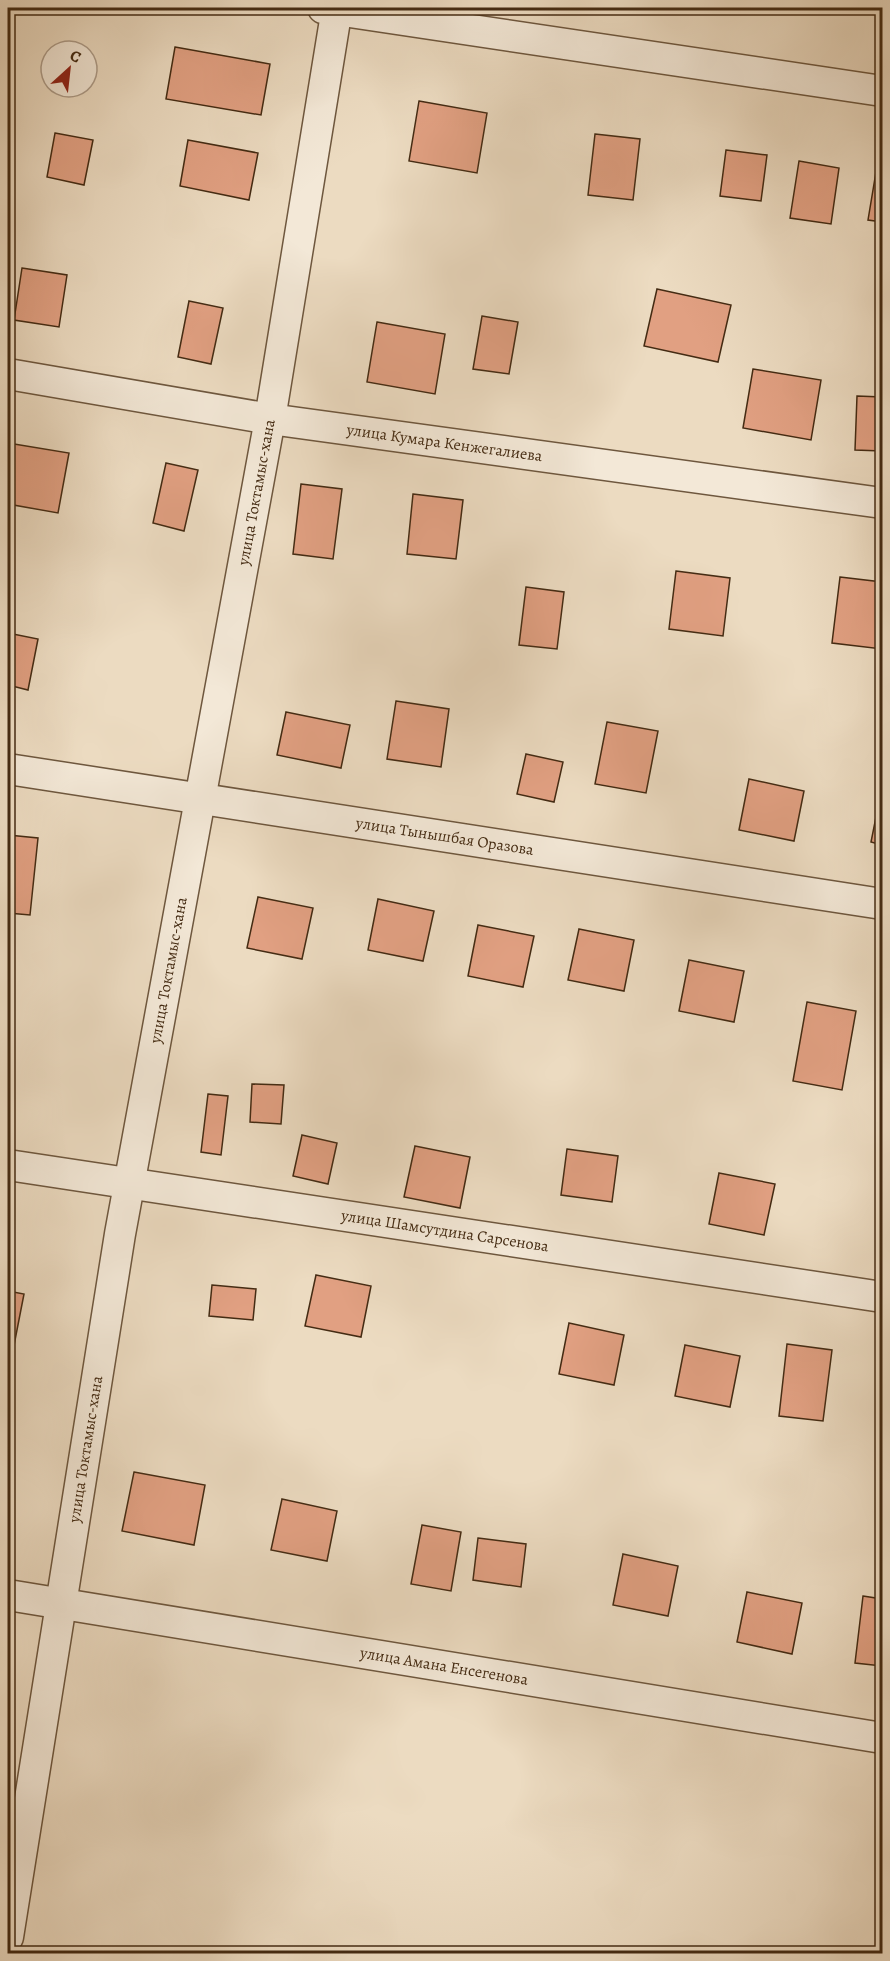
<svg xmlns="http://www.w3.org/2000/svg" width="890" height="1961" viewBox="0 0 890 1961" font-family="Alegreya,serif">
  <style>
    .building { fill: #e1a082; stroke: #442b13; stroke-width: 1.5 }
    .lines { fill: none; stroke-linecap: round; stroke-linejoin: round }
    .minor-casing { stroke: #6e573e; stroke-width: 33 }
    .minor { stroke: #f3e8d7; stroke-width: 30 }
    .labels { text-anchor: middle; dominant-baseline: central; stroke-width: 5; stroke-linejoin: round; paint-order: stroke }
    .street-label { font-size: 16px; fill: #442b13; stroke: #f3e8d7 }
  </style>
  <rect width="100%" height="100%" fill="#ecdbc1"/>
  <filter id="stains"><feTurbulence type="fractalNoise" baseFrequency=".00333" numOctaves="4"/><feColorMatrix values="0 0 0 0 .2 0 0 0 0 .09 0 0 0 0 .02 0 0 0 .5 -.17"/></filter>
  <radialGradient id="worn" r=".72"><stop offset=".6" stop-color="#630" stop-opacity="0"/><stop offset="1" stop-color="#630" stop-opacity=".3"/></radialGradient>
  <!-- building -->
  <path class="building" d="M175,47L270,64L261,115L166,99Z
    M419,101L487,113L477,173L409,161Z
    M55,133L93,140L84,185L47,177Z
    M595,134L640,139L633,200L588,195Z
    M188,140L258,153L249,200L180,186Z
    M726,150L767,155L761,201L720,196Z
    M878,160L882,161V222L868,220Z
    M799,161L839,168L831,224L790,218Z
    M22,268L67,275L59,327L14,320Z
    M657,289L731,305L718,362L644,346Z
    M189,301L223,308L211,364L178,357Z
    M482,316L518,322L509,374L473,369Z
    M377,322L445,334L435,394L367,382Z
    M753,369L821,380L811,440L743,428Z
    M857,396L882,397V451L855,450Z
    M8,443L69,453L58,513L8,504Z
    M166,463L198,470L184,531L153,523Z
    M301,484L342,489L333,559L293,554Z
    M413,494L463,500L456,559L407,554Z
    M676,571L730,578L723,636L669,629Z
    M840,577L882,582V649L832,643Z
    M526,587L564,592L557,649L519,645Z
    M8,633L38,639L28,690L8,685Z
    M396,701L449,709L441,767L387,759Z
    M286,712L350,725L341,768L277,755Z
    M607,722L658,731L646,793L595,784Z
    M526,754L563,762L554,802L517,794Z
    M749,779L804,791L794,841L739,830Z
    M881,792H882V845L871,842Z
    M8,835L38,838L30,915L8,913Z
    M258,897L313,908L302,959L247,948Z
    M378,899L434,911L423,961L368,950Z
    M478,925L534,936L523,987L468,976Z
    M579,929L634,940L624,991L568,980Z
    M689,960L744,971L734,1022L679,1011Z
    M807,1002L856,1011L842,1090L793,1081Z
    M252,1084L284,1085L281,1124L250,1122Z
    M208,1094L228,1096L221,1155L201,1152Z
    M302,1135L337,1143L328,1184L293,1176Z
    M415,1146L470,1157L460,1208L404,1197Z
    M567,1149L618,1156L612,1202L561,1195Z
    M719,1173L775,1184L764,1235L709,1224Z
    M316,1275L371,1286L361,1337L305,1326Z
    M212,1285L256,1289L253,1320L209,1316Z
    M8,1291L24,1294L9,1371H8Z
    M569,1323L624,1335L614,1385L559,1374Z
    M787,1344L832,1350L823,1421L779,1416Z
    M685,1345L740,1356L730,1407L675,1396Z
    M134,1472L205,1485L194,1545L122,1531Z
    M282,1499L337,1511L327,1561L271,1550Z
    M422,1525L461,1532L451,1591L411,1584Z
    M478,1538L526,1544L521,1587L473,1580Z
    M623,1554L678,1566L668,1616L613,1605Z
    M747,1592L802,1603L792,1654L737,1642Z
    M863,1596L882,1599V1666L855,1663Z"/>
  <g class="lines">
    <!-- minor casing -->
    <g class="minor-casing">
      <g id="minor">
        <path d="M323,8L882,91"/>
        <path id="s1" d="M8,374L270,419L882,503"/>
        <path id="s2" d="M8,769L882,904"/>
        <path id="s3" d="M8,1165L882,1297"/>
        <path id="s4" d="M8,1595L882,1738"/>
        <path id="s5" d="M8,1937L120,1234L270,419L337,8"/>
      </g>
    </g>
    <!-- minor -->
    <use href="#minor" class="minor"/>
  </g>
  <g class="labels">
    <!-- street labels -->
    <g class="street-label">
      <text stroke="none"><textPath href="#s1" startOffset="442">улица Кумара Кенжегалиева</textPath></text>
      <text stroke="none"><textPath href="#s5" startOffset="1466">улица Токтамыс-хана</textPath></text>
      <text stroke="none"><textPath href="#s2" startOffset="442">улица Тынышбая Оразова</textPath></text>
      <text stroke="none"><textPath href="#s5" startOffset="980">улица Токтамыс-хана</textPath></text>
      <text stroke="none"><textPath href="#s3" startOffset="442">улица Шамсутдина Сарсенова</textPath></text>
      <text stroke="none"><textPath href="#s5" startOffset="494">улица Токтамыс-хана</textPath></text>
      <text stroke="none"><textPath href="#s4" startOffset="442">улица Амана Енсегенова</textPath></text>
    </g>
  </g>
  <!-- margin -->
  <rect width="890" height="1961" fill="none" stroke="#ecdbc1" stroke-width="30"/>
  <rect x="9" y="9" width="872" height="1943" fill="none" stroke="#442b13" stroke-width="3"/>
  <rect x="15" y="15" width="860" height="1931" fill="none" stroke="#442b13" stroke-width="1.5"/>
  <!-- north arrow -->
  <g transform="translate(69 69) rotate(27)"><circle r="28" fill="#f3e8d7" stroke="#ad9c89" stroke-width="1.5"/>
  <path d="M0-4.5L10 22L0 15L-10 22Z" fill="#8f2418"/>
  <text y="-9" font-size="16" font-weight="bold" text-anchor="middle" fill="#442b13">С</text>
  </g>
  <rect width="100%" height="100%" filter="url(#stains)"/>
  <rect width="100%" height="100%" fill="url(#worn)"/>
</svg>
